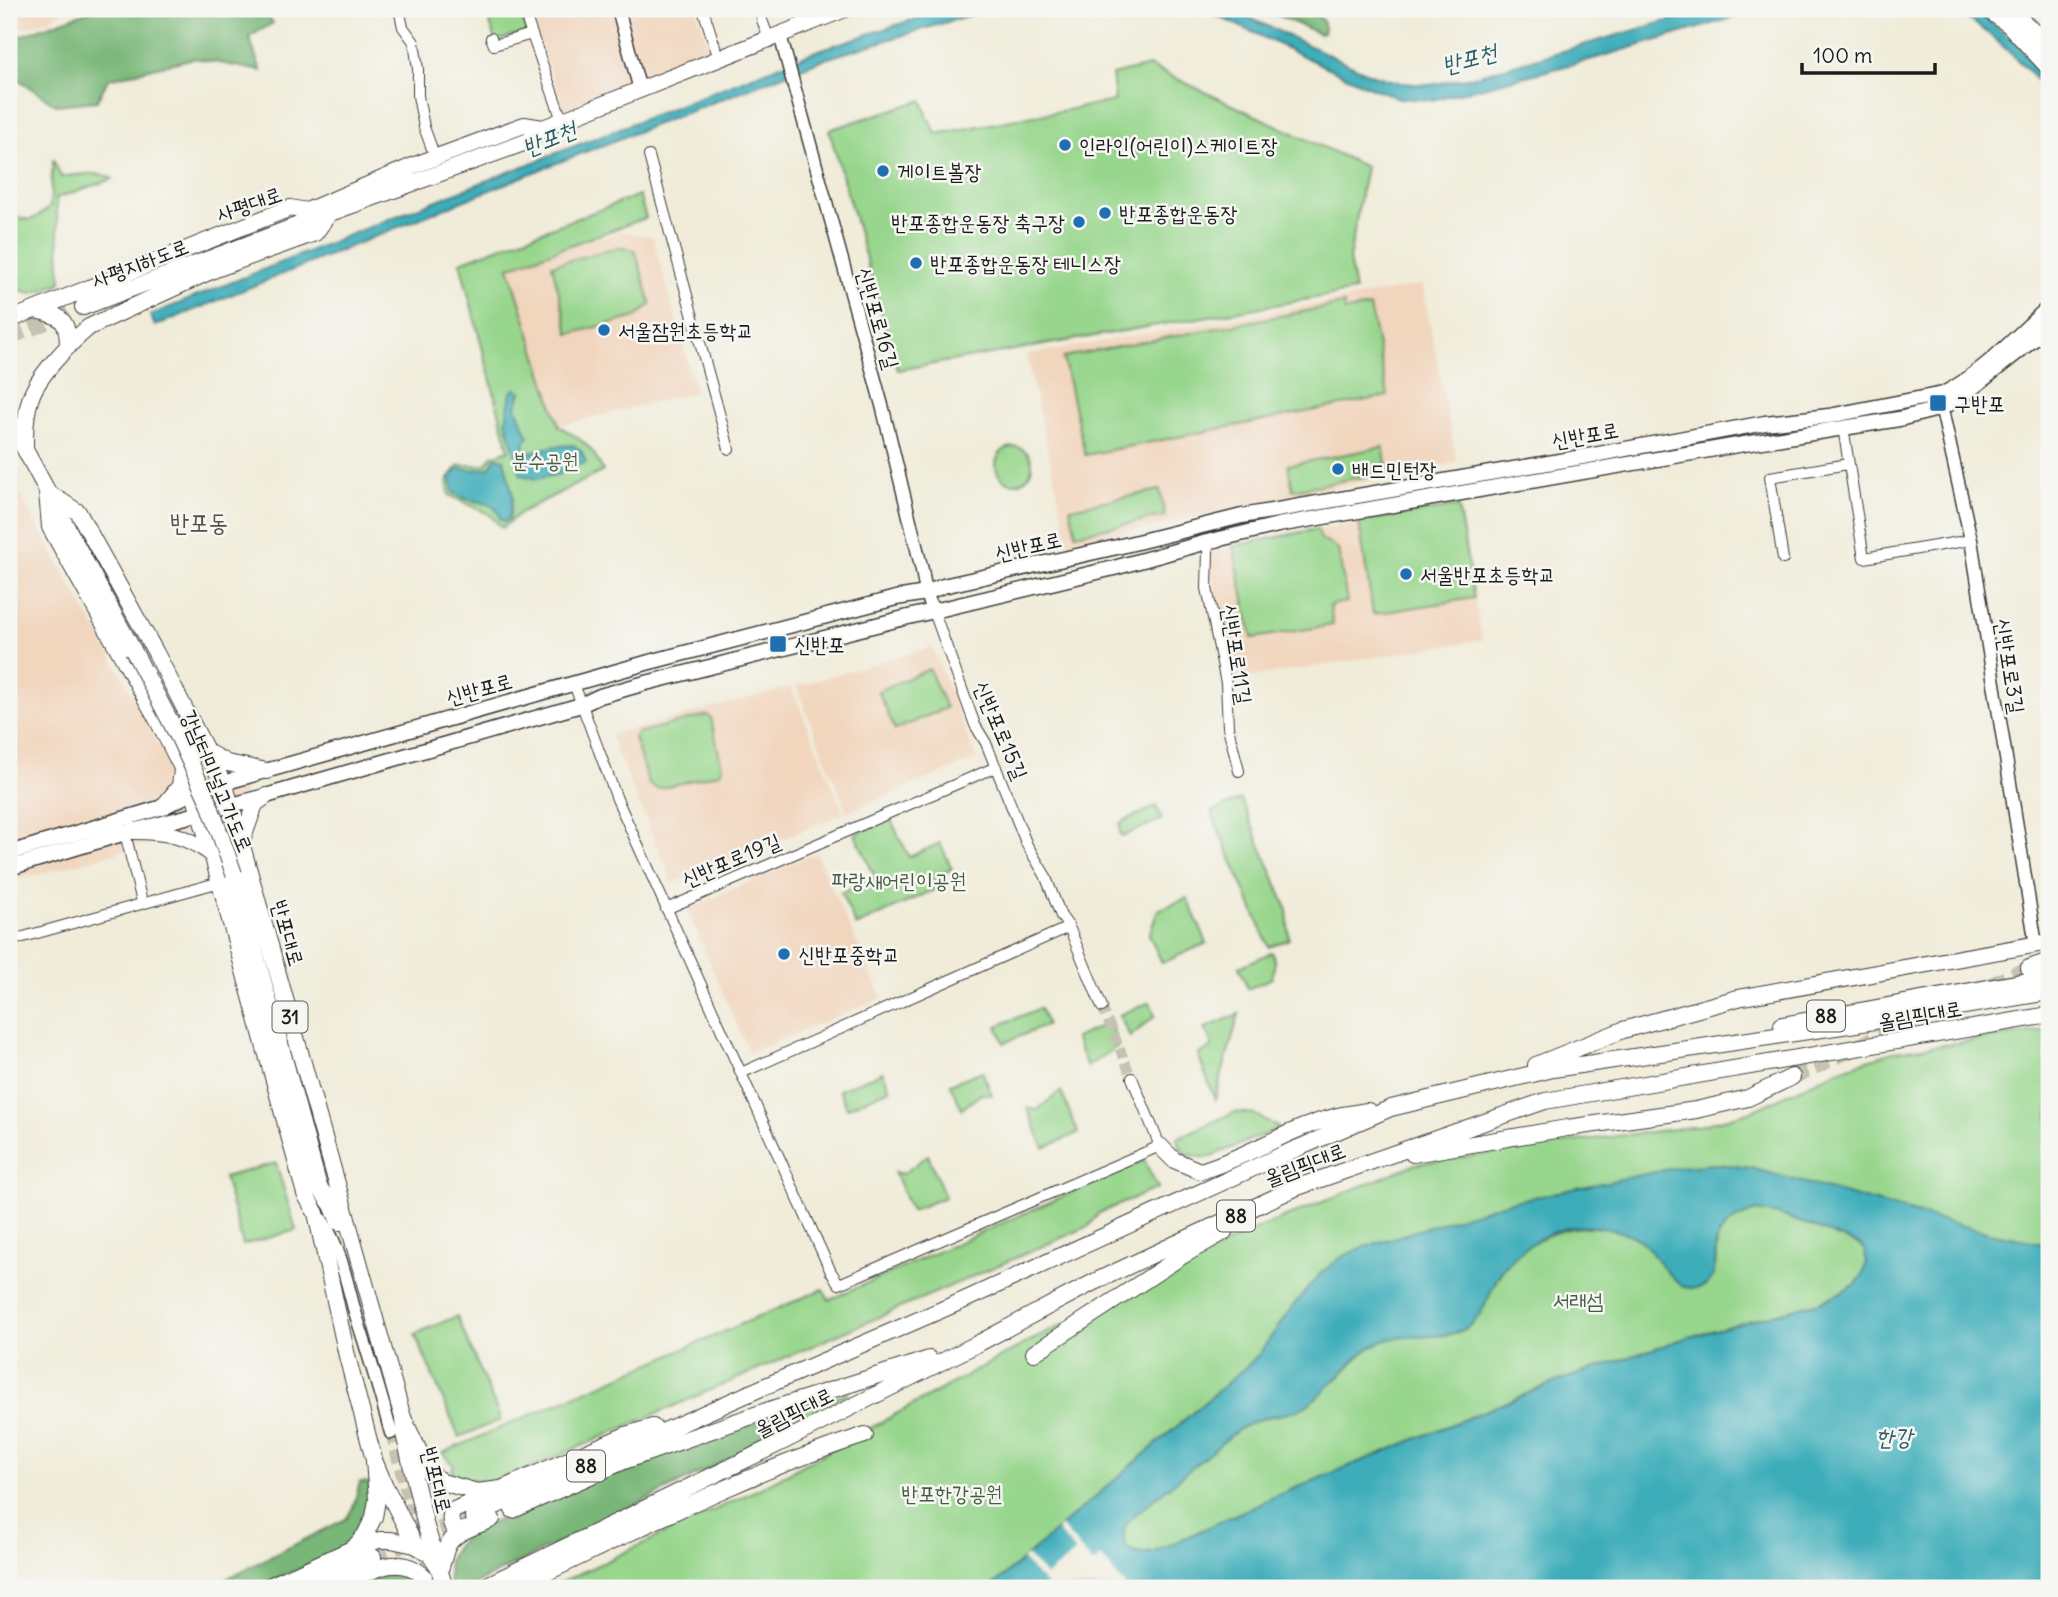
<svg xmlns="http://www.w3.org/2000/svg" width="2058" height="1597" viewBox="0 0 2058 1597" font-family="Delius,'Poor Story',sans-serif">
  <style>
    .built { fill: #f1d5bd }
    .green { fill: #97d68c; stroke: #5a7954; stroke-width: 2 }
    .forest { fill: #79b778; stroke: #4a6a4a; stroke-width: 2 }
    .water { fill: #3dadba; stroke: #2c646b; stroke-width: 2; fill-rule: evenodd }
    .pier { fill: #f0ecd9 }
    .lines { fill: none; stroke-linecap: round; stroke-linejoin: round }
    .minor-tunnel { stroke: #c6c2b3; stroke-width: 10; stroke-dasharray: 10 5; stroke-linecap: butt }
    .tertiary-tunnel { stroke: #c6c2b3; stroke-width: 12; stroke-dasharray: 12 6; stroke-linecap: butt }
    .primary-tunnel { stroke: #c6c2b3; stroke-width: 16; stroke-dasharray: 16 8; stroke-linecap: butt }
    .trunk-tunnel { stroke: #c6c2b3; stroke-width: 16; stroke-dasharray: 16 8; stroke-linecap: butt }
    .minor-casing { stroke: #3c3b38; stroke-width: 12 }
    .tertiary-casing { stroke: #3c3b38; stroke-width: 15 }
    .secondary-casing { stroke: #3c3b38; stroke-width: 17 }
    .primary-casing { stroke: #3c3b38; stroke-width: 18 }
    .trunk-casing { stroke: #3c3b38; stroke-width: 18 }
    .minor { stroke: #fff; stroke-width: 10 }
    .tertiary { stroke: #fff; stroke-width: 12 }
    .secondary { stroke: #fff; stroke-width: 14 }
    .primary { stroke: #fff; stroke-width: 16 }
    .trunk { stroke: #fff; stroke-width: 16 }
    .primary-bridge-casing { stroke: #3c3b38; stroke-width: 18; stroke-linecap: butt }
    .primary-bridge { stroke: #fff; stroke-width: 16 }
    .poi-dot { fill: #1f6fb2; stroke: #f6f6f2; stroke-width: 2.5 }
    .labels { text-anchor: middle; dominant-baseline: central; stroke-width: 5; stroke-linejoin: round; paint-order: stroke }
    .shield { fill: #f6f6f2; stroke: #5d5d5c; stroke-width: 2 }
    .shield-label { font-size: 19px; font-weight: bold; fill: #1c1c1c }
    .poi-label { font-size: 21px; fill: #1c1c1c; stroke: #f6f6f2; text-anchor: start }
    .street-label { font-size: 21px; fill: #1c1c1c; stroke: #f6f6f2 }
    .park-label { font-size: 21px; fill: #475d43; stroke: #f6f6f2 }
    .water-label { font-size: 23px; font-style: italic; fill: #2b5d63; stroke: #f6f6f2 }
    .quarter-label { font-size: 24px; fill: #5d4c46; stroke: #f6f6f2 }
  </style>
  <rect width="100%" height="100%" fill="#f6f6f2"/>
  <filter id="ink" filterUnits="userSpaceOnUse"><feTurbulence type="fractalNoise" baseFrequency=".0143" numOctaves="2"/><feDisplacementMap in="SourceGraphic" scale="14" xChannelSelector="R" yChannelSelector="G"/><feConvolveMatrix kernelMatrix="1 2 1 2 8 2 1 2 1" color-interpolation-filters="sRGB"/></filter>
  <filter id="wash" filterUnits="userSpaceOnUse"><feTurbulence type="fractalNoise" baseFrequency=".00686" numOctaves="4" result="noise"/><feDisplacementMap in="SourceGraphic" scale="28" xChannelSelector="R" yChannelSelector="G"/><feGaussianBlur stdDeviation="1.57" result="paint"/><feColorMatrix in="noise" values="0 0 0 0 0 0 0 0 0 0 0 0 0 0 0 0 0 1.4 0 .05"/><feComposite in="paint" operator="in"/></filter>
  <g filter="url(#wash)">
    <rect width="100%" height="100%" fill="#f0ecd9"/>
    <!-- built -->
    <path class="built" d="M9,9H64L48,21L10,32Z
      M528,9H697L711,55L564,110Z
      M622,231L653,237L696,392L559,426L509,267Z
      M1422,285L1457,462L1069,544L1026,355Z
      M9,475L110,654L171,769L167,786L157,799L178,793L184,780L220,765L236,773L248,803L243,828L190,845L164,839L9,883V843L100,816L9,840Z
      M1458,506L1482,640L1231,680L1208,551L1260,539Z
      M932,647L977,759L847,812L796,686Z
      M791,687L844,813L673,884L610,735Z
      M816,853L882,998L749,1053L687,909Z"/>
    <!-- green -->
    <path class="green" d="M485,9H519L527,32L496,41Z
      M1149,66L1366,167L1349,259L1355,291L898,370L829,130L922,100L929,121H931L936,134L1115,101L1112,75Z
      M53,159L61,177C78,175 97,170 113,179L56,198L61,283C36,291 34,300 9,283V213C29,224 33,221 50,207Z
      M639,195L646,218L509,267L559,426C582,440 592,445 603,471L523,511L502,528L489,514L449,495L447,481L459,465H486L492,456L509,450L460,262Z
      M619,247L635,250L651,304L636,317L569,334L552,265Z
      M1344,304L1345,311L1370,307L1388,396L1085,455L1063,357Z
      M1383,447L1388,472L1293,490L1288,465Z
      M996 465a18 18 0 1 1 36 0a18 18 0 1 1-36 0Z
      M1160,490L1165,516L1076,534L1070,508Z
      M1458,506L1474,598L1373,614L1359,522Z
      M1317,529L1321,539L1338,549L1347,602L1330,605L1333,625L1252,638L1233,546Z
      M929,669L946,708L895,730L878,691Z
      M707,715L711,718L722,767L720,773L658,789L649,785L634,738L637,733Z
      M1241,799L1287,909L1289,939L1269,947L1211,812Z
      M1156,806L1162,819L1122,837L1120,833V823Z
      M890,818L909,857L940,843L952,869L935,877L940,887L856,926L841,893L875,877L855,834Z
      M1187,898L1207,943L1162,963L1149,935L1158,910Z
      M1272,952L1275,961L1272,978L1248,989L1239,967Z
      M1150,1002L1155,1016L1130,1037L1119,1015Z
      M1040,1008L1047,1025L1004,1043L997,1026Z
      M1239,1014L1215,1099L1198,1055L1212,1047L1205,1028Z
      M1110,1022L1118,1046L1087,1067L1075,1038Z
      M2049,1030V1244L1993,1234L1751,1168L1717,1164L1292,1307L1257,1357L990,1588H549L761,1488L1028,1342L1259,1228L1415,1164L1577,1141L1699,1126L1752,1111L1843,1068L1893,1052Z
      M982,1071L992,1095L981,1094L962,1109L950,1084Z
      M883,1072L890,1089L847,1108L839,1090Z
      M1061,1091L1078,1133L1044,1148L1027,1108L1037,1110Z
      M1235,1112L1254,1114L1279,1128L1207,1158L1184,1154L1177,1138Z
      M928,1155L945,1197L911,1211L894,1172L903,1174Z
      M1144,1160L1158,1188L1099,1213L1089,1226L526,1470C492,1484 489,1485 453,1474L452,1469L454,1466L442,1453L823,1289L829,1300Z
      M276,1163L296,1230L243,1245L224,1177Z
      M1756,1211L1784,1216L1858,1244L1864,1249L1867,1262L1862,1276L1855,1285L1823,1301L1689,1337L1558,1381L1276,1496L1154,1552C1141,1554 1128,1555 1124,1541C1123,1536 1122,1534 1123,1529C1125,1521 1133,1515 1138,1510L1239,1429C1249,1424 1258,1419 1269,1417C1277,1415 1287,1415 1294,1411C1310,1401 1328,1388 1341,1375C1353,1363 1365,1348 1382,1341C1406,1332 1438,1341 1461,1331C1485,1320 1488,1290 1502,1271C1532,1231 1585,1217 1631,1235C1638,1238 1643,1244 1649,1247C1670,1255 1693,1261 1715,1267C1717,1258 1715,1246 1718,1238C1724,1222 1742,1216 1756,1211Z
      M457,1316L501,1420L459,1437L415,1334Z
      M847,1393L849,1398L776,1436L766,1419Z"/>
    <!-- forest -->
    <path class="forest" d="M95,9H232L239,11L264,12L273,23L249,37L261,71L194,58L108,79L97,101L56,105L9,73V37L15,38Z
      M1263,9C1279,9 1332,5 1323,33L1320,34Z
      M766,1419L776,1436L466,1588H451C444,1559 450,1552 470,1532L669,1449Z
      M360,1482L370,1483L368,1506L361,1528L351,1545L259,1588H208L346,1519L353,1508Z
      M400,1573L413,1580L402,1588H352L376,1577Z"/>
    <!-- water -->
    <path class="water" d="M946,9H990L822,60L544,168L155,326L150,315L394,217L816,51Z
      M1203,9H1231L1370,74L1401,83L1430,85L1472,77L1708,9H1763L1593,59L1432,100L1399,98L1367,86Z
      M1943,9L1976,10L2017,44L2049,82V96C2034,74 1988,29 1964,17C1957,14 1950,11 1943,9Z
      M515,389L521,392L516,408L529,437L525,441L524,448L530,452L556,446L574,445L582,452L586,463L565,468L560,474L536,479L521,475L506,421L511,392Z
      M496,457L504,459L513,496L509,519L504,522L500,519C497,500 478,504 464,498C460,497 457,494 453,492L450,477L460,468L471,470L489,468Z
      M1716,1164L1751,1168L1993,1234L2049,1244V1588H990L1257,1357L1292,1307L1321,1273L1341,1257L1361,1248L1505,1203L1679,1167ZM1756,1211L1784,1216L1858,1244L1864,1249L1867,1262L1862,1276L1855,1285L1823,1301L1689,1337L1558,1381L1276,1496L1154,1552C1153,1552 1143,1554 1142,1554C1122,1554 1119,1531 1130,1519L1239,1429C1249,1424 1258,1419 1268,1417C1281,1414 1293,1414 1304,1407C1332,1390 1352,1354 1381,1342C1407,1331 1446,1343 1469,1326C1486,1313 1490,1289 1501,1272C1516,1251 1546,1231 1572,1227C1587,1225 1626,1230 1639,1239C1656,1252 1672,1293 1698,1288C1725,1282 1709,1249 1720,1233C1729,1221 1743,1216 1756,1211Z"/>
    <!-- pier -->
    <path class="pier" d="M1061,1526L1093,1564L1101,1557L1125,1586L1123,1588H1049L1022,1559L1027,1556L1046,1576L1076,1552L1057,1530Z"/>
  </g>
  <g filter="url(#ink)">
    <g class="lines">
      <!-- minor-tunnel -->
      <path class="minor-tunnel" d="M1102,1007L1132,1078"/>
      <!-- tertiary-tunnel -->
      <path class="tertiary-tunnel" d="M391,1433L413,1518L436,1588"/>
      <!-- primary-tunnel -->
      <path class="primary-tunnel" d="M9,337L83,307"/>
      <!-- trunk-tunnel -->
      <path class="trunk-tunnel" d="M1991,985L2029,968
        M1792,1077L1926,1015
        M373,1557L473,1516"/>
      <!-- minor casing -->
      <g class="minor-casing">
        <path id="minor" d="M399,9L403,27L414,42L418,69V96L424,127L435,157
          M523,9L562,120
          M703,9L719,59
          M760,9L762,20L769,39
          M491,38L494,45L532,34
          M649,156L729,449
          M1843,427L1864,558L1971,540
          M1207,542L1208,551L1207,588L1226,683L1228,727L1239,771
          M1783,559L1770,477L1848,464
          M574,684L617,799L831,1272L839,1284L1160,1146L1132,1078
          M125,833L142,902
          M666,909L996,767
          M1069,927L1102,1007
          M9,941L220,882
          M741,1073L1069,927L1061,916L1045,875L1027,845L986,743L975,725L934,612"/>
      </g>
      <!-- tertiary casing -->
      <g class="tertiary-casing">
        <path id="tertiary" d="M618,9L640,90
          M780,35L883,409L922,570L926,593L934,612
          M1940,401L1971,540L2036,945
          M318,1215C339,1241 346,1280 355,1312C368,1352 380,1392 391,1433"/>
      </g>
      <!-- secondary casing -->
      <g class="secondary-casing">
        <path id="secondary" d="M9,853L163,807L192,793L223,783L646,663L896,598L926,593L943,586L1117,547L1242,516L1588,456L1765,423L1829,416L1943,394C1980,376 2018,335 2049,307
          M9,868L125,833L266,796L581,705L600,696L642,684L900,619L1114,568L1207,542L1278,525L1738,445L1899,419L1942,408L1966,393L2049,327"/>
      </g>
      <!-- primary casing -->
      <g class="primary-casing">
        <path id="primary" d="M1987,9L2009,25L2049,68
          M2006,9L2017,16L2049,46
          M2047,9L2049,11
          M304,212L415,165L524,125L543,128
          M83,307L330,213L529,141L543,128L845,9
          M35,310C62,316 68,319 68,347
          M9,320L290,208L307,211
          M9,420L133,650
          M25,450C25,433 25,416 30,400C36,377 71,342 89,327L213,270L315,233L328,215
          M47,492L78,512L156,653L226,789L403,1418L404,1434L426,1527L445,1588
          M47,492L50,527L155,715L180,764L195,798L212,854L305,1194L316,1213L347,1356L374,1460L385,1486L415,1545
          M209,753L227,763L267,771
          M163,807L180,786L182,770
          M133,831C166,831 185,835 212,854
          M242,841L255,804L266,796
          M234,874L319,1187L332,1205L339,1222"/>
      </g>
      <!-- trunk casing -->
      <g class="trunk-casing">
        <path id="trunk" d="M2029,968L2049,961
          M1782,1025L2049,977
          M1536,1065L1623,1030L1738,998L2049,942
          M1160,1146L1174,1160L1200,1171C1246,1158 1285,1130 1331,1118C1343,1114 1356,1113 1368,1111
          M1413,1154L1567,1128L1696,1110L1748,1098L1792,1077
          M1034,1353L1182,1256L1224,1232
          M403,1418L429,1472L442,1482L477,1492L501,1489L626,1435L653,1427
          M513,1510L624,1461L775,1408L929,1359
          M473,1516L768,1385L962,1301L1282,1155L1391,1108L1553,1069L1856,1024L2049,992
          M467,1529L457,1532C451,1526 449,1519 452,1511L489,1494
          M354,1548L379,1540H391L415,1545L430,1554L440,1569
          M440,1569C443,1562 444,1554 447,1547C454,1531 478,1526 492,1519
          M265,1588L354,1548L365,1535L374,1517L377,1500L374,1460
          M302,1588L373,1557
          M337,1588C365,1575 396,1550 424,1576
          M481,1588L784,1441L981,1342L1094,1282L1295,1188L1545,1101L2049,1015
          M514,1588C629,1534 743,1474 865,1435"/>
      </g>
      <!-- minor -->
      <use href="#minor" class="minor"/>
      <!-- tertiary -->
      <use href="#tertiary" class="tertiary"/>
      <!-- secondary -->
      <use href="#secondary" class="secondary"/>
      <!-- primary -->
      <use href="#primary" class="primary"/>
      <!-- trunk -->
      <use href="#trunk" class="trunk"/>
      <!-- primary-bridge casing -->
      <g class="primary-bridge-casing">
        <path id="primary-bridge" d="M133,650L179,738L209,803L234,874"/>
      </g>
      <!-- primary-bridge -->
      <use href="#primary-bridge" class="primary-bridge"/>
    </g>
  </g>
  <!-- markers -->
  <g class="poi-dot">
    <circle cx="1065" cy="145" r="7"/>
    <circle cx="883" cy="171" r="7"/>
    <circle cx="1105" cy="213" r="7"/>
    <circle cx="1079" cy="222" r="7"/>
    <circle cx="916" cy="263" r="7"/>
    <circle cx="604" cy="330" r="7"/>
    <rect x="1929" y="394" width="18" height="18" rx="3.5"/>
    <circle cx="1338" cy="469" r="7"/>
    <circle cx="1406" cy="574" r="7"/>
    <rect x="769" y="635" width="18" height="18" rx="3.5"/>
    <circle cx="784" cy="954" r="7"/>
  </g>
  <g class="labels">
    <!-- shield labels -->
    <g class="shield">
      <rect x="1807" y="1000.5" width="38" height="31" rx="5"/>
      <rect x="272.5" y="1001.5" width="35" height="31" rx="5"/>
      <rect x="1217" y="1200.5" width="38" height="31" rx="5"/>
      <rect x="567" y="1450.5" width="38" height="31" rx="5"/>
    </g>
    <g class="shield-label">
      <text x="1826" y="1016">88</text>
      <text x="290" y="1017">31</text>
      <text x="1236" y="1216">88</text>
      <text x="586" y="1466">88</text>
    </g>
    <!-- poi labels -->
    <g class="poi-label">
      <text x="1079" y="145">인라인(어린이)스케이트장</text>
      <text x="897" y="171">게이트볼장</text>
      <text x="1119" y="213">반포종합운동장</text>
      <text x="1065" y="222" text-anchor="end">반포종합운동장 축구장</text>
      <text x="930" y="263">반포종합운동장 테니스장</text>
      <text x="618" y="330">서울잠원초등학교</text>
      <text x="1954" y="403">구반포</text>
      <text x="1352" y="469">배드민턴장</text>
      <text x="1420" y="574">서울반포초등학교</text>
      <text x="794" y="644">신반포</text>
      <text x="798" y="954">신반포중학교</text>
    </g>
    <!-- street labels -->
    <g class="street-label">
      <text transform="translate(249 204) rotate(-19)">사평대로</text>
      <text transform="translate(140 263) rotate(-21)">사평지하도로</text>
      <text transform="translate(878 318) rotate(74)">신반포로16길</text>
      <text transform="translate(1585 435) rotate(-10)">신반포로</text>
      <text transform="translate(1028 546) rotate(-13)">신반포로</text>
      <text transform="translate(1237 654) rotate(81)">신반포로11길</text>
      <text transform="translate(2010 666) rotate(81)">신반포로3길</text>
      <text transform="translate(479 689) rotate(-15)">신반포로</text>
      <text transform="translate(1001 730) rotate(67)">신반포로15길</text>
      <text transform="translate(217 781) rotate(67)">강남터미널고가도로</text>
      <text transform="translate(731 860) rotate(-23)">신반포로19길</text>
      <text transform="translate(288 933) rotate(74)">반포대로</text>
      <text transform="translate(1920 1015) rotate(-10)">올림픽대로</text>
      <text transform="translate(1305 1164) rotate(-21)">올림픽대로</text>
      <text transform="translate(794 1412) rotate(-27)">올림픽대로</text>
      <text transform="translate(437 1480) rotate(76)">반포대로</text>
    </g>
    <!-- park labels -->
    <g class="park-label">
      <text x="545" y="460">분수공원</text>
      <text x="899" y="880">파랑새어린이공원</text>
      <text x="1578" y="1300">서래섬</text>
      <text x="952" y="1493">반포한강공원</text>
    </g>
    <!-- water labels -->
    <g class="water-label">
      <text transform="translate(1469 58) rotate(-15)">반포천</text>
      <text transform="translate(549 138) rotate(-22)">반포천</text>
      <text x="1894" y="1436">한강</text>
    </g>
    <!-- quarter labels -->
    <g class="quarter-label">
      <text x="199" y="522">반포동</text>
    </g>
  </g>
  <!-- margin -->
  <rect width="2058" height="1597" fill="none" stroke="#f6f6f2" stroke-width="35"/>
  <!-- scale -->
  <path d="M1802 63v10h133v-10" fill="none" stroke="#1c1c1c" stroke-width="3.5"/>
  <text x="1813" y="63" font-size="21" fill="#1c1c1c" stroke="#f6f6f2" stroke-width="5" paint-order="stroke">100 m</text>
</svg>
